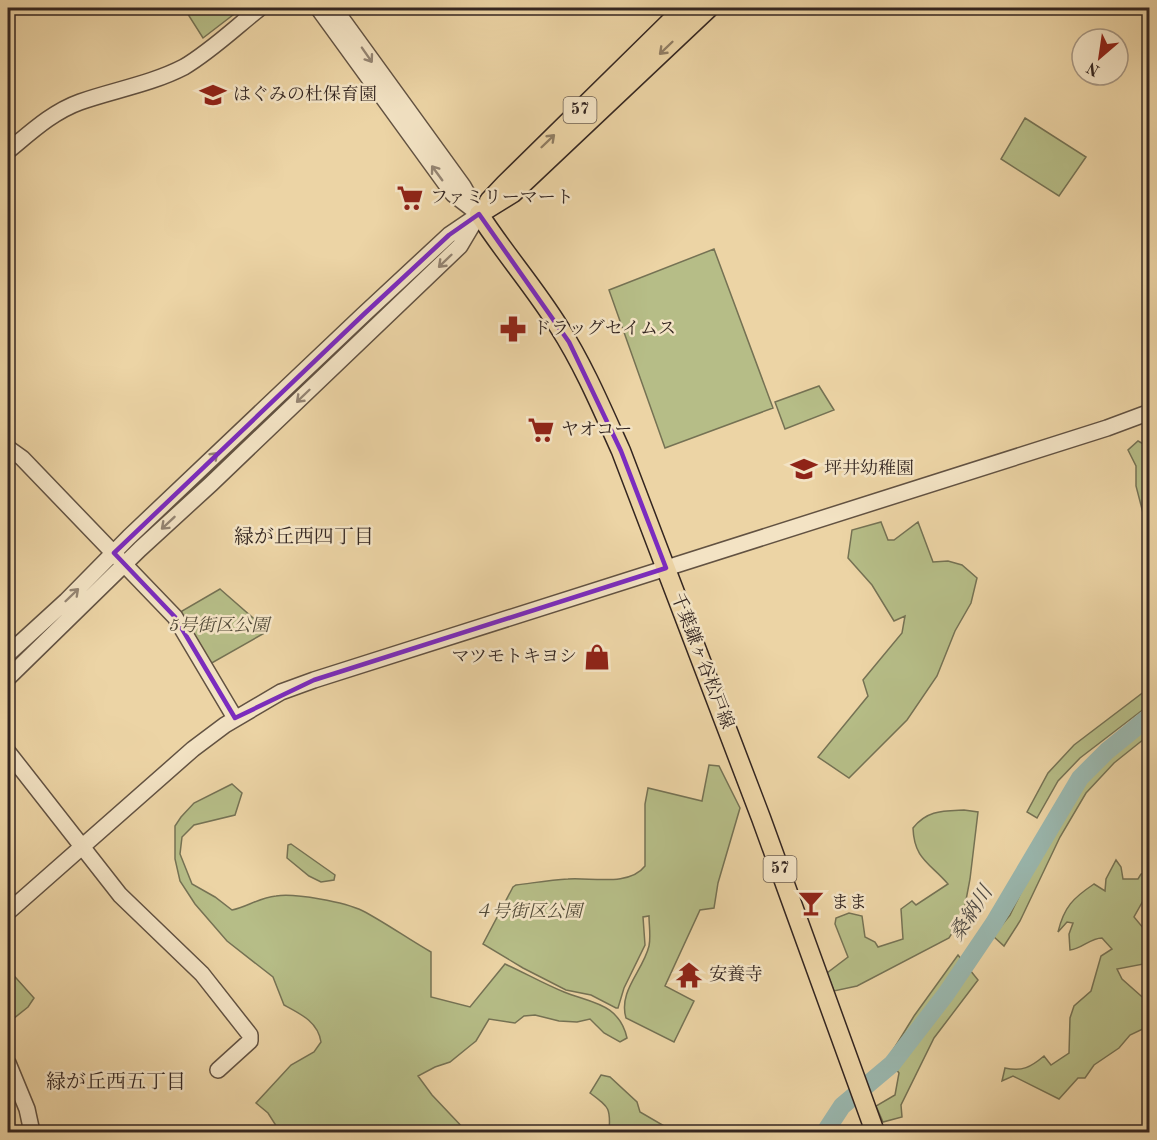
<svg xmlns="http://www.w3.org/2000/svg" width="1157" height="1140" viewBox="0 0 1157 1140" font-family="'Old Standard TT','Noto Serif JP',serif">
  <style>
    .green { fill: #b6bd87; stroke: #757254; stroke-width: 1.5 }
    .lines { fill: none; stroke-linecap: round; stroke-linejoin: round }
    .river { stroke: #9ab7ae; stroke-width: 18 }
    .tertiary-casing { stroke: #625242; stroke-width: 18 }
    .primary-casing { stroke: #342621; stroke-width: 21 }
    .tertiary { stroke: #f3e3c4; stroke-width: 15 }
    .primary { stroke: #ecd4a5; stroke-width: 18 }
    .oneway { stroke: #907d63 }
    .oneway2 { stroke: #948472 }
    .marked { fill: none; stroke: #7b2cbf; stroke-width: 4.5; stroke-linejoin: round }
    .labels { text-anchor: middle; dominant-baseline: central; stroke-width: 5; stroke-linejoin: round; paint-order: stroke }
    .shield { fill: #f3e3c4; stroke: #6d5f52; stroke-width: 1.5 }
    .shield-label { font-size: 16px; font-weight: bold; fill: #342621 }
    .poi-label { font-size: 18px; fill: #342621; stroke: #f3e3c4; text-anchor: start }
    .park-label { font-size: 18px; font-style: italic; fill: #544c3a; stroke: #f3e3c4 }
    .street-label { font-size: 18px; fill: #342621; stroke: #f3e3c4 }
    .neighbourhood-label { font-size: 20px; fill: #342621; stroke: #f3e3c4 }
    .water-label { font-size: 20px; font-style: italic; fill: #4e4a44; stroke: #f3e3c4 }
  </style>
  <rect width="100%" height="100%" fill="#ecd4a5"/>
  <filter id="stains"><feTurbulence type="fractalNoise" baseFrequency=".00333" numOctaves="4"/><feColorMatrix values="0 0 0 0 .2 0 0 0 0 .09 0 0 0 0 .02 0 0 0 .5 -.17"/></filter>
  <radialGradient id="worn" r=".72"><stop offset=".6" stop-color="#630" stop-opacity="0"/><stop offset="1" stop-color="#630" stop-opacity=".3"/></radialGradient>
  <!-- green -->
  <path class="green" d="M184,8H242L203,38Z
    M1025,118L1086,157L1059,196L1001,159Z
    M714,249L773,408L665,448L609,290Z
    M819,386L834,410L785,429L775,402Z
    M1138,441L1149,447V536L1136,486V466L1128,450Z
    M881,522L888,540H894L918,522L933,562L948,561L962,565L977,578L971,603L955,631L937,676L907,720L849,778L818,757L868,696L863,680L902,633L905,616L894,621L872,585L848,558L852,530Z
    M220,589L268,631L210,664L180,615L182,611Z
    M1149,688V705L1080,758L1058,781L1037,818L1027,812L1048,773L1074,745Z
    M1149,721V735L1114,763L1086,793L1060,837L1020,921L1004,946L993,936L1010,915L1052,829L1078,785L1088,772Z
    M709,765L719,766L740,808L718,883L714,908L700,910L665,986L694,1001L674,1042L626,1018C618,991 643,971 649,946C651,937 649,925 649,916L643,917L645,945L624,988L618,1008H616L591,995L566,990L523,968L483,944L513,887L516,885C533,883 550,880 568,879C590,877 629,887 645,866V804L648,788L702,801Z
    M232,784L242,793L235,815L194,825L182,837L180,854L192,884L215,897L232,910C247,907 258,898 276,896C295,893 345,902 363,911C386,923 408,939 431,952V997L470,1007L505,964C525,973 544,984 564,992C591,1003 619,1003 627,1038L620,1042L604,1033L590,1019L577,1022L559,1021L535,1015L524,1016L515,1023L489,1019L476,1041L471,1045L450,1062L435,1067L418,1076L432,1095L467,1132H280L268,1113L256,1103L291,1065L314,1052L321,1042C318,1022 301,1014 284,1005L273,977L227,941L195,904L180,881L175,859V826L181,817L194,803Z
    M964,810L978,812L970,879L963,916L949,938L857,986L834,991L827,973L848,957L835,924L836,918L849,913L862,916L865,937L875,942L878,947L903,939L901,909L912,901L916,905L948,884C930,863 914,859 913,828C927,810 943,811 964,810Z
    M291,844L335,875L334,880L321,882L309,876L287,858L288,845Z
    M1116,860L1121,867L1123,879H1138L1141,874L1149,871V890L1134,917L1149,935V963L1117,969L1122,979L1149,1003V1026L1130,1035L1119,1048L1094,1065L1085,1078H1078L1059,1099L1013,1076L1002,1081L1005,1068C1022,1072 1031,1067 1044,1056L1051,1065L1069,1053L1070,1018L1074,1006L1091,991L1101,956L1112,949L1102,938C1090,938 1082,949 1070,950L1069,934L1073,923L1067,922L1058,932C1064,907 1073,898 1094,884L1105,891L1106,879Z
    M958,955L978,980L934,1038L901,1105L902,1117L883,1122L876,1106L895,1095L899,1073L892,1064L890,1055L914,1016Z
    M8,969L34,998L28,1007L8,1023Z
    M601,1075L610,1077L637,1102L640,1112L666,1127L663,1132H609C611,1108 609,1107 590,1093Z"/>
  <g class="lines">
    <!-- river -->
    <path class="river" d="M825,1132L842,1106L892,1064L946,994L994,923L1080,778L1107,751L1150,716"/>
    <!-- tertiary casing -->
    <g class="tertiary-casing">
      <path id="tertiary" d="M318,8L453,194L479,214
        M334,8L463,186L476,209
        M8,151C30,133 52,112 80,102C114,90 151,84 184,67C211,51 236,27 260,8
        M8,448L22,458L175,617L235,718
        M8,654L66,601L129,537L363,315L449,235L474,218
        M8,678L140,549L211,484L460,246L479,214
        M8,752L120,895L202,974L250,1035V1041L218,1070
        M8,912L193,749L225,725L281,692L314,680L1107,428L1150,412
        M8,1063L27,1109L32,1132"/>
    </g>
    <!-- primary casing -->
    <g class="primary-casing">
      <path id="primary" d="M489,201L505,184L684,8
        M479,214C504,253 535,288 559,327C584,366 602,409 621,451L761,818L875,1132
        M479,214L513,193L709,8"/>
    </g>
    <!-- tertiary -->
    <use href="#tertiary" class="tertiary"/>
    <!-- primary -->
    <use href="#primary" class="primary"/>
  </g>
  <!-- one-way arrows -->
  <defs><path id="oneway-shaft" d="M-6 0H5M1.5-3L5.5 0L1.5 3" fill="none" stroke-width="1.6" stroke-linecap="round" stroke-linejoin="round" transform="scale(1.5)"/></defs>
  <g class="oneway">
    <use href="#oneway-shaft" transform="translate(666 48) rotate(136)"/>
    <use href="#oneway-shaft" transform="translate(548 141) rotate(-44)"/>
  </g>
  <g class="oneway2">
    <use href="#oneway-shaft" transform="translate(367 55) rotate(55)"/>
    <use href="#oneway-shaft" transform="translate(437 173) rotate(-126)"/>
    <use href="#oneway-shaft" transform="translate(445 261) rotate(136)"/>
    <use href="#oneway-shaft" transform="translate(303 396) rotate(136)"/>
    <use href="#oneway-shaft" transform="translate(211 459) rotate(-44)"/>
    <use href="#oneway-shaft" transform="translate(168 523) rotate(137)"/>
    <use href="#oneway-shaft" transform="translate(72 595) rotate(-44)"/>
  </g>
  <!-- marked area -->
  <path class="marked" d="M479,214L569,342L621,451L666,568L314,680L235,718L175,617L114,553L363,315L449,235Z"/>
  <!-- icons -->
  <defs>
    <g id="school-bare" transform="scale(2.07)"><path d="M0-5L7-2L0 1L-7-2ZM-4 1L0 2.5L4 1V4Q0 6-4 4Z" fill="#8f2418" stroke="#f3e3c4" stroke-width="2.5" paint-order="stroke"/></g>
    <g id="supermarket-bare" transform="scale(2.07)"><path d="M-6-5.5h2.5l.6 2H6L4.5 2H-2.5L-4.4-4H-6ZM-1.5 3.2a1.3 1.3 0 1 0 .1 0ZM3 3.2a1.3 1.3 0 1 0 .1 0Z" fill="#8f2418" stroke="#f3e3c4" stroke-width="2.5" paint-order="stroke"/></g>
    <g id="pharmacy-bare" transform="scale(2.07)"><path d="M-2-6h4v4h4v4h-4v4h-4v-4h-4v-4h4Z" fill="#8f2418" stroke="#f3e3c4" stroke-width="2.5" paint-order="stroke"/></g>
    <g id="shop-bare" transform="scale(2.07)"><path d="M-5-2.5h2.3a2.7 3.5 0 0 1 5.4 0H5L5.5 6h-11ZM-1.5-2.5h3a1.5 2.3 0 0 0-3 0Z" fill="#8f2418" stroke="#f3e3c4" stroke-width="2.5" paint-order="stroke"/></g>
    <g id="bar-bare" transform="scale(2.07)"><path d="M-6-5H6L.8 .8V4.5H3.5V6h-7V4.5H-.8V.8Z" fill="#8f2418" stroke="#f3e3c4" stroke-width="2.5" paint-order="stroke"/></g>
    <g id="temple-bare" transform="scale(2.07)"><path d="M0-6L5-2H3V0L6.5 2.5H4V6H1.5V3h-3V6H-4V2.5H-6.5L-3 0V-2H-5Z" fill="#8f2418" stroke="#f3e3c4" stroke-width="2.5" paint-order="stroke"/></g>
  </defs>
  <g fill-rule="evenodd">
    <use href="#school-bare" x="213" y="95"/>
    <use href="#supermarket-bare" x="410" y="198"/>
    <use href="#pharmacy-bare" x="513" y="329"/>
    <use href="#supermarket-bare" x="541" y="430"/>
    <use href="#school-bare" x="804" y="469"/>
    <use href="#shop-bare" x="597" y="657"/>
    <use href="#bar-bare" x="811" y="903"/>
    <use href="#temple-bare" x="689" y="975"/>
  </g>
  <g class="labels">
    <!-- shield labels -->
    <g class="shield">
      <rect x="563.5" y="97" width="33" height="26" rx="4.5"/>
      <rect x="763.5" y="856" width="33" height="26" rx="4.5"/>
    </g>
    <g class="shield-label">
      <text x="580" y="110">57</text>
      <text x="780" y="869">57</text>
    </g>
    <!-- poi labels -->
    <g class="poi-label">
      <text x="233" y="95">はぐみの杜保育園</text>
      <text x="430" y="198">ファミリーマート</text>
      <text x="533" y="329">ドラッグセイムス</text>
      <text x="561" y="430">ヤオコー</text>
      <text x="824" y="469">坪井幼稚園</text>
      <text x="577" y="657" text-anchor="end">マツモトキヨシ</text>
      <text x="831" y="903">まま</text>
      <text x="709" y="975">安養寺</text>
    </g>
    <!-- park labels -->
    <g class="park-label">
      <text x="219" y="626">5号街区公園</text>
      <text x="528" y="912">４号街区公園</text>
    </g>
    <!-- street labels -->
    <g class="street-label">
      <text transform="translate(702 661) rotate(69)">千葉鎌ヶ谷松戸線</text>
    </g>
    <!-- neighbourhood labels -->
    <g class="neighbourhood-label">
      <text x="304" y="538">緑が丘西四丁目</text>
      <text x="116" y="1083">緑が丘西五丁目</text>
    </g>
    <!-- water labels -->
    <g class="water-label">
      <text transform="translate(972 914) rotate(-57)">桑納川</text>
    </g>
  </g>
  <!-- margin -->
  <rect width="1157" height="1140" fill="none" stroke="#ecd4a5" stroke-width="30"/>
  <rect x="9" y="9" width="1139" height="1122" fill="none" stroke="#342621" stroke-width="3"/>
  <rect x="15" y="15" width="1127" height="1110" fill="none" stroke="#342621" stroke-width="1.5"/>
  <!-- north arrow -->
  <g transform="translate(1100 57) rotate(209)"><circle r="28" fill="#f3e3c4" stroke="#a79783" stroke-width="1.5"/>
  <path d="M0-4.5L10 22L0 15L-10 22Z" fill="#8f2418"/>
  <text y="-9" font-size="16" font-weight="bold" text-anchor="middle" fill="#342621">N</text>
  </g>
  <rect width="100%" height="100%" filter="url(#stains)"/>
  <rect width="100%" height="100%" fill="url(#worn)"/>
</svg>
